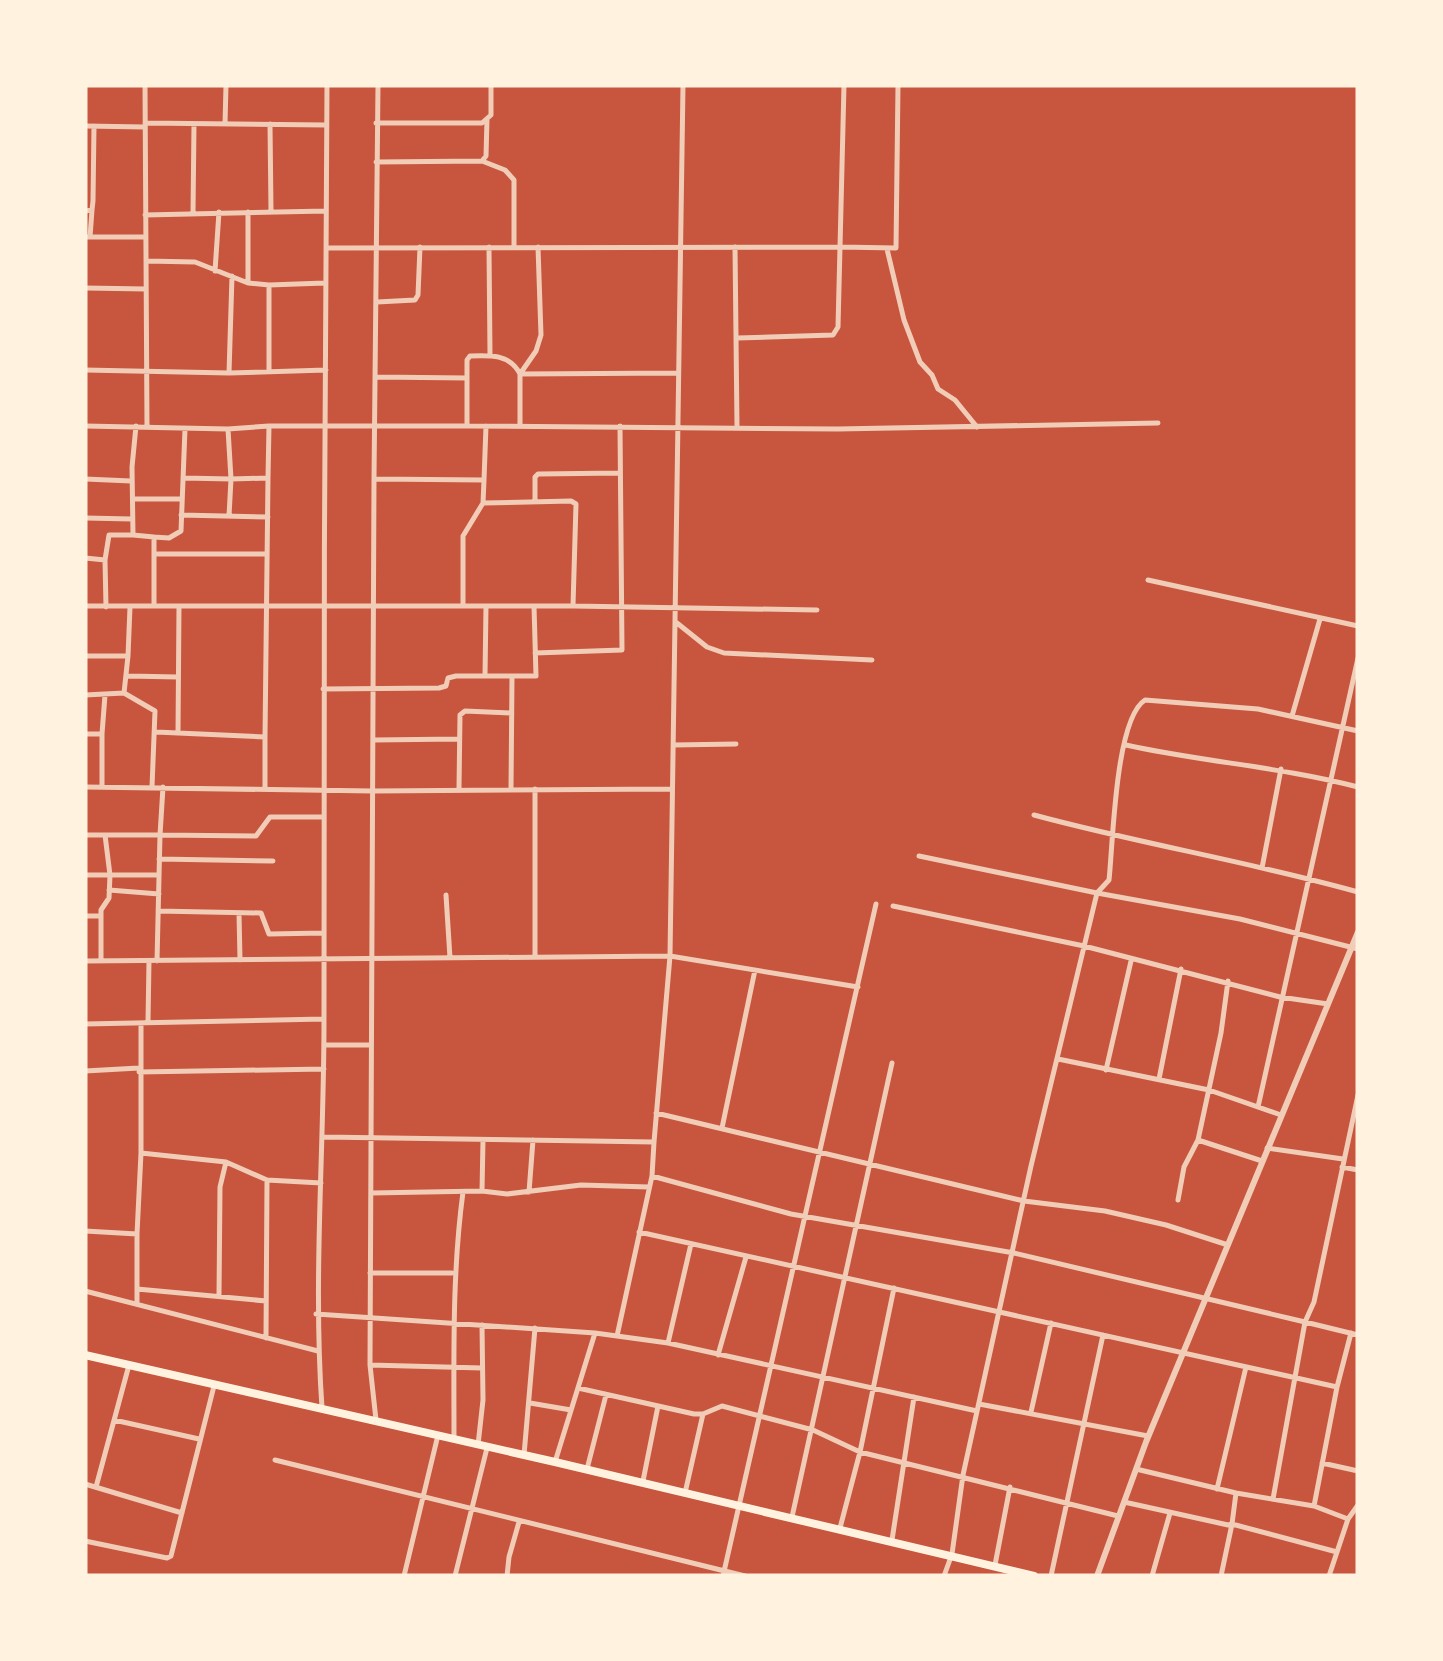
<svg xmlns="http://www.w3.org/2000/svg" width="1443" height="1661" viewBox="0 0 1443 1661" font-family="Raleway,sans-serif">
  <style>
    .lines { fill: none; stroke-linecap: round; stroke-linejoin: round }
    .minor { stroke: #f1ccb7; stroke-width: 5 }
    .tertiary { stroke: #f1ccb7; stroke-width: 6 }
    .secondary { stroke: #fff3e0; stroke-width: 8 }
  </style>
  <rect width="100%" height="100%" fill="#c8553d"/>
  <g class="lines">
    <!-- minor -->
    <path class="minor" d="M145,85L147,426
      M378,85L374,479L484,480L486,426
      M145,123L327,125
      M376,123H482L491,115V85
      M225,124L226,85
      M270,124L271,211
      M85,126L145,127
      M482,161L505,170L514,180V247
      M376,162L482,161L486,156L487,119
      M85,211L92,210L93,201L94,126
      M248,212V283
      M193,213L194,124
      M145,215L326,211
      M85,237H146
      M90,237L92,210
      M489,247L490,354
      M735,247L737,426
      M326,248L840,247L844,85
      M887,249L904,320L920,362L932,375L938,389L955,400L977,427
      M146,261L195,262L248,283L269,285L325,283
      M215,271L219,212
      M269,285V371
      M85,288L146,289
      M377,302L415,300L418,295L420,247
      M737,338L833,335L838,327L840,247L896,248L898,85
      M85,370L229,373L326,370
      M229,373L232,276
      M376,377L467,378
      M85,426L228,429L269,426H467L838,429L1158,423
      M136,426L132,467L133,535L154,537V606
      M467,426V360L470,356C490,355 510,354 520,374L678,373
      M520,426V374L536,351L541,335L538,247
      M183,478L231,479L228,429
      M85,479L131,481
      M374,479L370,1365L376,1420
      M484,480L483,503L571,501L576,504L573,606
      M133,499H182
      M535,502V477L538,474L620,473
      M181,515L268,517
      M229,516L231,479L268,478L269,426
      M85,518L132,519
      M154,537L169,538L181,531L185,429
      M154,554H266
      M85,558L105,560L109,535H133
      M105,560L106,607
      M1148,580L1358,626
      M85,606H573L817,610
      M179,606L178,733L265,737L268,478
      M463,606V536L483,503
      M677,623L707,647L724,653L872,660
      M535,653L622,650L620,426
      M85,656H128L130,607
      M128,676L178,677
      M485,676L486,606
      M323,689L439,688L446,686L448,678L456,676H536L534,606
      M124,693L155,711L152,787
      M85,695L124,693L128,656
      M1292,716L1320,619
      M156,732L178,733
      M85,734H102L105,695
      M374,740L459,739
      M673,745L736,744
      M1126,745C1203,762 1282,767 1358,787
      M85,787L373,791L672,789
      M102,787V734
      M163,787L160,835L256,836L270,817H322
      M265,789V737
      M459,789L460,715L465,711L512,713
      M511,789L512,677
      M535,789V956
      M1034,815C1141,844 1251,862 1358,892
      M85,835H160L157,961
      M919,856L1097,893L1109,880C1113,845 1115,719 1145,700L1258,709L1358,731
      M159,859L273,861
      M1262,868L1281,769
      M85,875H159
      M109,890L159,894
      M446,895L450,958
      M893,906L1084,946L1280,997L1328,1004
      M158,911L261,913L269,934L324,933
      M239,913L240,960
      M85,916H101
      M85,961L670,956L858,987
      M101,961V910L109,898L110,875L105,835
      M1228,981L1221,1033L1198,1140L1262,1161
      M148,1022L149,961
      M141,1023V1153L226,1162L267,1180L321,1183
      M85,1024L324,1019
      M324,1045H371
      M1058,1059L1209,1090L1281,1115
      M1106,1070L1131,961
      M85,1071L139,1068
      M139,1072L324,1069
      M1159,1079L1181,969
      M1258,1107L1358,658
      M656,1113L1024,1201L1105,1211L1166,1225L1228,1245
      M722,1128L755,970
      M323,1137L654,1142L670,956L683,85
      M1267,1148L1343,1159
      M1342,1167L1358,1170
      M652,1176L791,1214L1014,1253L1305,1322L1314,1302L1358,1095
      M482,1191L483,1140
      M529,1192L533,1140
      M371,1193L482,1191L507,1194L581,1185L649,1187
      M1178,1200L1184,1167L1198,1140
      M85,1231L137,1234V1304
      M639,1232L1337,1387L1351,1333
      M137,1234L141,1153
      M370,1273H452
      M137,1289L266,1301
      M85,1291L318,1351
      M219,1296L220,1187L226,1162
      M316,1314L595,1333
      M617,1336L652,1176L654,1142
      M266,1338L267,1181
      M668,1343L691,1244
      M718,1355L746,1257
      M370,1365L482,1368
      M578,1388L694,1414H703L722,1406L813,1430L860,1452L1118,1516
      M530,1403L571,1410
      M979,1404L1148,1436
      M322,1408C313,1279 324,1151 324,1022C323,710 325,397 327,85
      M1031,1412L1051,1323
      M114,1420L199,1439
      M454,1438C454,1355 452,1274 463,1192
      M478,1445L483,1400L482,1325
      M524,1455L535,1328
      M275,1460L745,1576
      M555,1462L595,1333L668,1343L977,1411
      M1322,1463L1358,1471
      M587,1469L606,1395
      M1136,1469L1236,1493L1314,1506L1348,1519L1329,1576
      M643,1481L658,1406
      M85,1484L182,1513
      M96,1487L129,1365
      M1217,1489L1246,1367
      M685,1493L703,1414
      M1273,1499L1305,1322L1358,1335
      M1124,1502L1228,1525L1232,1524L1236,1493
      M1314,1506L1337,1387
      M792,1517L892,1063
      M1348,1519L1358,1505
      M840,1528L860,1452L894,1288
      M892,1540L914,1397
      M85,1541L167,1558L171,1556L214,1386
      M995,1565L1010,1487
      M404,1576L438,1435
      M455,1576L487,1448
      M507,1576L509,1557L519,1522
      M723,1576L876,904
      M944,1576L952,1554L963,1475L1031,1166L1097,893L1240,919L1358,949
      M1051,1576L1103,1335
      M1152,1576L1170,1513
      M1221,1576L1232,1524L1337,1552"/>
    <!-- tertiary -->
    <path class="tertiary" d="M1097,1576L1146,1442L1358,932"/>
    <!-- secondary -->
    <path class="secondary" d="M85,1355L555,1462L1034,1576"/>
  </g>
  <!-- border -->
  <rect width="1443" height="1661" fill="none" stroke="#fff3e0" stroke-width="175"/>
</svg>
